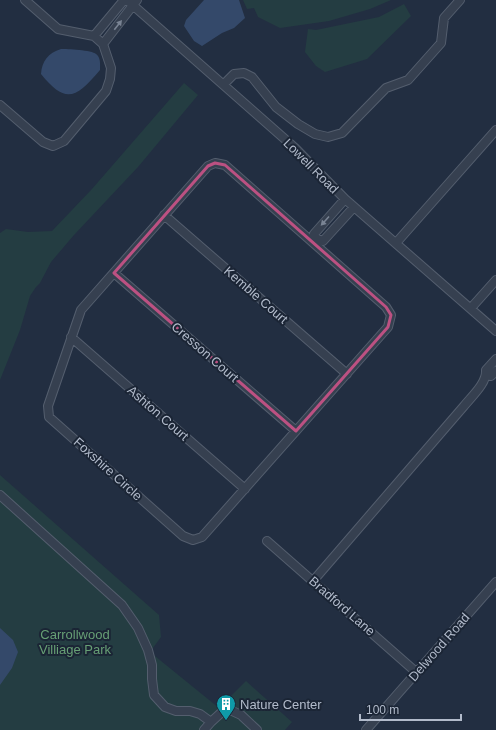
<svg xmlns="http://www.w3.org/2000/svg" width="496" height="730" viewBox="0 0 496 730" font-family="Arial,sans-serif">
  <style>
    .green { fill: #243d42 }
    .water { fill: #34496a }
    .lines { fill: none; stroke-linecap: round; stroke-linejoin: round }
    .minor-casing { stroke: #545e6e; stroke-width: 10 }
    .minor { stroke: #364050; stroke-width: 8 }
    .oneway { fill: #7a8494 }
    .marked { fill: none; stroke: #bc5182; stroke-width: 3; stroke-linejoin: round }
    .labels { text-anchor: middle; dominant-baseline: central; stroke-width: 4; stroke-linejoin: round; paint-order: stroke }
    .street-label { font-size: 13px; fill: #b2bbcb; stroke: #1b2535 }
    .park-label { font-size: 13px; fill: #679f75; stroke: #1b2535 }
    .poi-label { font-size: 13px; fill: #b2bbcb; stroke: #1b2535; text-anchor: start }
  </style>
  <rect width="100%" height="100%" fill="#222e41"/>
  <!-- green -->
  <path class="green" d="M243,0H391L370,9L329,21L280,28L258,17L254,8L247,9Z
    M404,4L411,16L367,59L325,72L316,66L305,52L308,29L316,30L379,17Z
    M184,83L198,95L138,167L74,235L51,262L40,283L36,287L30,296L20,330L0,380V233L6,229L28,232L52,231L92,189Z
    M0,475L159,615L161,637L150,652L219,708L246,681L292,722L285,730H0Z"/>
  <!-- water -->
  <path class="water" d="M204,0H239L245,18L234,28L222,33L202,46L194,41L184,26L186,20Z
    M61,49C67,49 92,50 96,54C101,58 100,64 100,70C76,98 66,105 41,74C42,61 48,53 61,49Z
    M0,628L13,640L18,652L12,668L0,685Z"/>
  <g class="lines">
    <!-- minor casing -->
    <g class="minor-casing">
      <path id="minor" d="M127,0L295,148L345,199L496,331
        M94,36L124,0
        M103,44L137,0
        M224,84L234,74L244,73L252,77L276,107L298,124L315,134L328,137L342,133L386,88L408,80L441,43L444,18L460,0
        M0,105L43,142L53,146L64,141L106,91L110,79L111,68L103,44L94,36L58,29L25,0
        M215,163L225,165L386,307L391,315L388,327L202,537L193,540L183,536L49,417L48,406L81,310L208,166Z
        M345,199L314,234L317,239L323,241L354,207
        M164,215L347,374
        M396,243L496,130
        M114,273L296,431
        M471,308L496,280
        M71,337L245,489
        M486,375L491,376L496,371
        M0,495L122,605L138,628L148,650L152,665V679L154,695L165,707L176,711H190L200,714L211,722L204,730
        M267,541L416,672
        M313,581L464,406C472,396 487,383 486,370L496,359
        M211,722L223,711L228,709L241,715L257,730
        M366,730L496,582"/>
    </g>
    <!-- minor -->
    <use href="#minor" class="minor"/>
  </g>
  <!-- one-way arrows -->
  <defs><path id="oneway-solid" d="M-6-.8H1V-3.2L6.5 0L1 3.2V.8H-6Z"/></defs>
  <g class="oneway">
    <use href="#oneway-solid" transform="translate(118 25) rotate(-52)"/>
    <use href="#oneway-solid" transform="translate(325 221) rotate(132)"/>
  </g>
  <!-- marked area -->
  <path class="marked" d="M215,163L225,165L386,307L391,315L388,327L296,431L114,273L208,166Z"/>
  <!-- icons -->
  <defs>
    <g id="building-pin" transform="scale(1)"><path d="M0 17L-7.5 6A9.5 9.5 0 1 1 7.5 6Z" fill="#0f9aa8" stroke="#1b2535"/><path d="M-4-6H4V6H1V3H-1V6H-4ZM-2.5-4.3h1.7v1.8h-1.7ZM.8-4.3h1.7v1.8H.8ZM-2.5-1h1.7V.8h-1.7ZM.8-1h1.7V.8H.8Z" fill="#fff"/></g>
  </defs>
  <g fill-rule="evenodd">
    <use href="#building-pin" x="226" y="704"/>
  </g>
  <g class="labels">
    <!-- street labels -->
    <g class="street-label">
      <text transform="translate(311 166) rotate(45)">Lowell Road</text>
      <text transform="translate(256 295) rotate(41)">Kemble Court</text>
      <text transform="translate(205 352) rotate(41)">Cresson Court</text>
      <text transform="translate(158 413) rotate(41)">Ashton Court</text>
      <text transform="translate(108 469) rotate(42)">Foxshire Circle</text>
      <text transform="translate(342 606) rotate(41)">Bradford Lane</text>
      <text transform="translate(439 647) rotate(-49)">Delwood Road</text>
    </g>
    <!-- park labels -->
    <g class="park-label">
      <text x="75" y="634">Carrollwood<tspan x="75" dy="15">Villiage Park</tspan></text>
    </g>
    <!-- poi labels -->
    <g class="poi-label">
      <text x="240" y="704">Nature Center</text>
    </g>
  </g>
  <!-- scale -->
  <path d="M360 714v6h101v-6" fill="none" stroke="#b2bbcb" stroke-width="2"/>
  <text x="366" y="714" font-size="12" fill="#b2bbcb" stroke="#1b2535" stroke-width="3" paint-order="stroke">100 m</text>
</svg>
